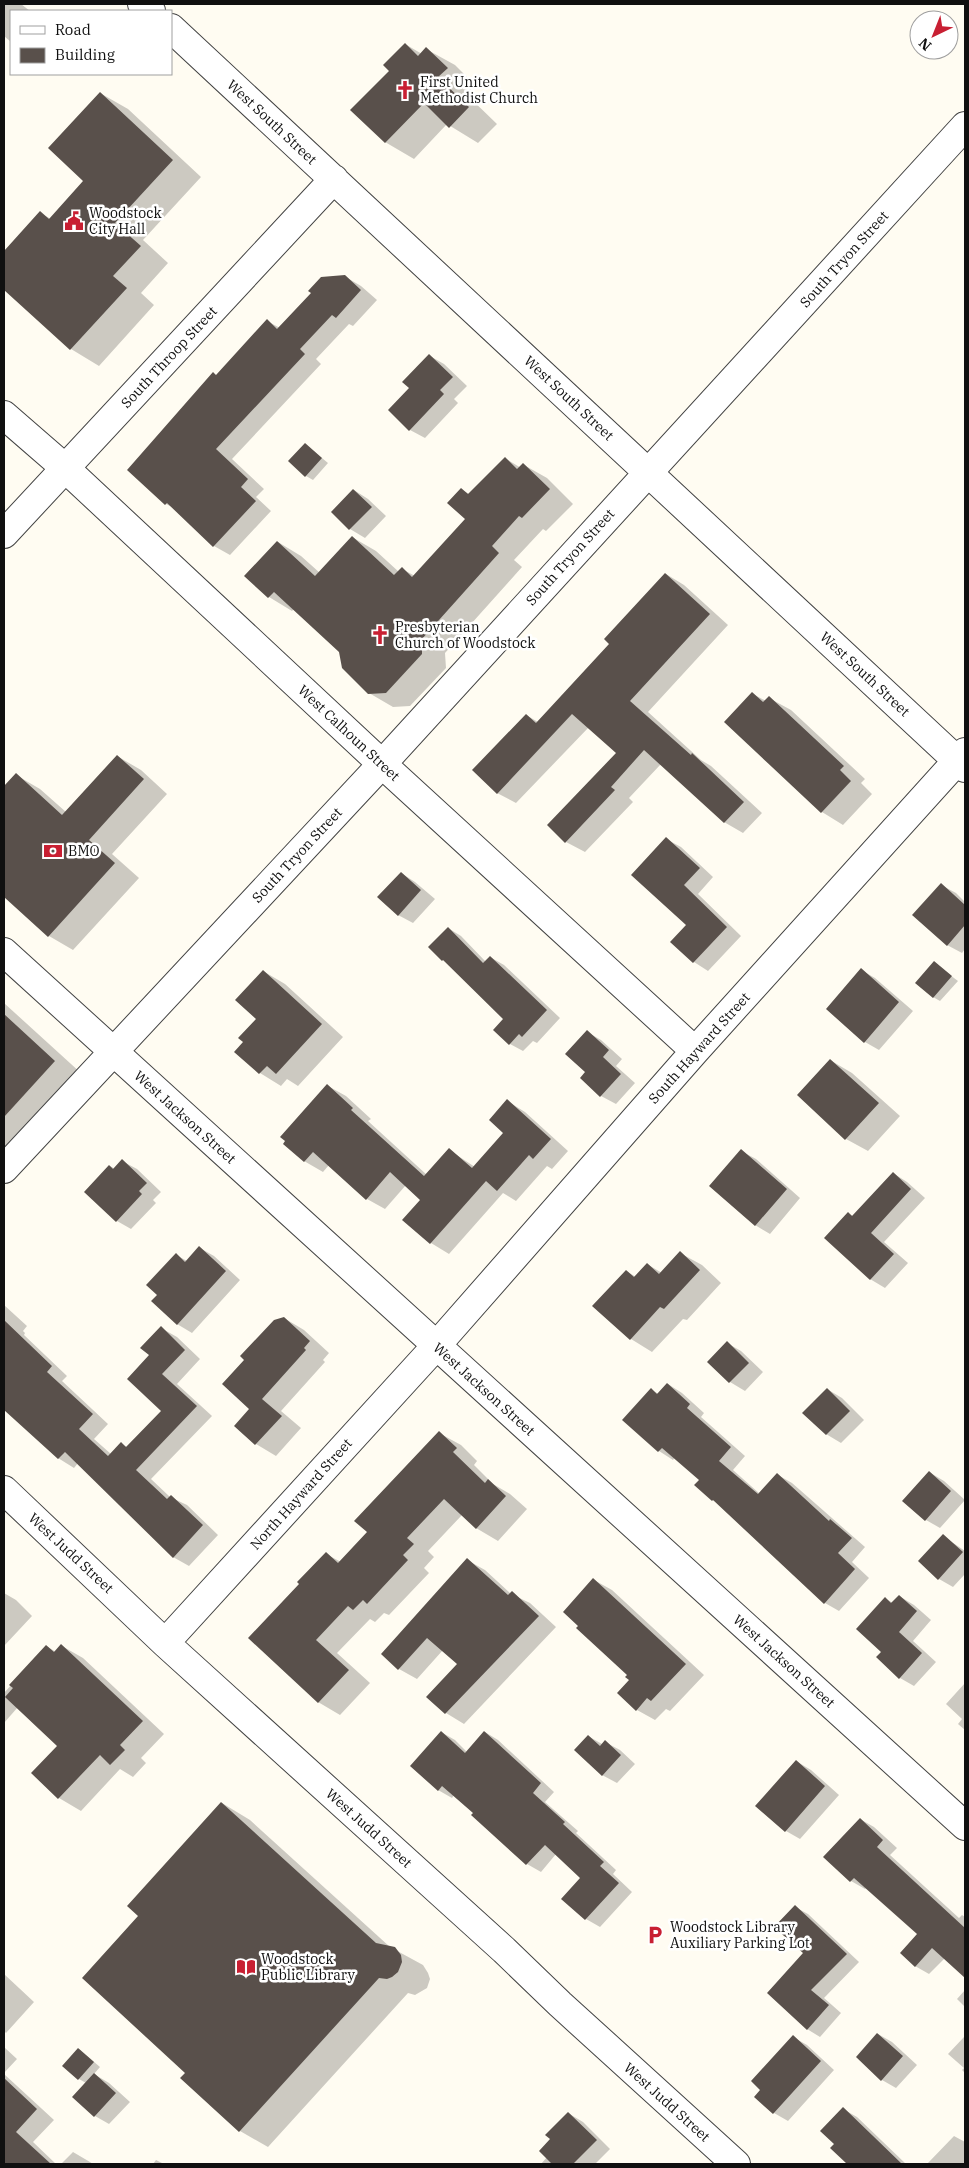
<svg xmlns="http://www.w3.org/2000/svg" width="969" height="2168" viewBox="0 0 969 2168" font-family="'IBM Plex Serif',serif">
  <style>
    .shadow { fill: #0003 }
    .building { fill: #59504b }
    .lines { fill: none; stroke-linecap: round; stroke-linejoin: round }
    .minor-casing { stroke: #434343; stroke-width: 30 }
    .minor { stroke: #fff; stroke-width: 28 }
    .labels { text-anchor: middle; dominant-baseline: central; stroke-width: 5; stroke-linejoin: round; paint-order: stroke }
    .poi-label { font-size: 14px; fill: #101010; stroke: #fff; text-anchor: start }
    .street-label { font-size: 14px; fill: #101010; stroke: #fff }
  </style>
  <rect width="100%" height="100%" fill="#fffcf2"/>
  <!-- shadow -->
  <path class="shadow" d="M4,4H21L30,11H11V42L4,36Z
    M405,44L422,54L426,49L455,65L475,85L466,94L497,124L478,143L447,124L414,159L385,142L391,71Z
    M100,93L128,109L201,177L143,240L168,263L141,293L154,305L99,366L71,349L4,288V252L40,213L51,219L85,181Z
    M344,276L361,286L377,300L353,326L349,324L316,359L321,364L232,459L264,489L256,497L271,511L230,555L214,546L174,508L166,504L217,376L267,321L280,328Z
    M430,356L444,364L467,386L454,399L458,403L425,438L410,430V388Z
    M305,444L328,463L313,480L306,476Z
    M505,458L521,468L524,465L547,478L573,504L546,531L543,529L514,560L522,567L445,653L446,668L410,706L393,707L369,693L341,652L294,609L292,611L269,597L246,576L278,542L301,556L320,573L352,537L376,551L399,572L402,569L415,576L467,519L462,490L469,494Z
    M354,490L368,499L386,516L365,538L350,529L332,512Z
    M666,574L684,585L728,625L648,712L701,760L711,766L762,813L743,833L724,822L661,764L629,798L633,802L585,852L566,842L617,753L589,727L516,803L497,793L526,715L538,722L610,644Z
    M753,694L766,701L769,698L791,710L865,779L861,783L872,794L843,825L822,812L726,722Z
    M117,756L141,770L167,794L112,854L139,878L73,950L49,936L4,895V788L16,775L40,789L66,812Z
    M666,839L681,847L713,877L698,894L741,936L708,971L694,962L672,942L688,925Z
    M401,873L415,882L435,899L413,923L398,915Z
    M941,885L956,893L965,902V949L962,953L947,945Z
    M448,928L461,936L486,962L490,957L504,965L560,1018L537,1043L533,1041L523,1051L510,1044L505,1019L430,947Z
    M934,963L958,981L940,1001L933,997Z
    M861,970L875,978L913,1011L879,1050L865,1042Z
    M263,971L285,984L343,1037L298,1086L287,1079L281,1086L260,1073L244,1042L258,1019Z
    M4,1003L93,1084L4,1165Z
    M587,1032L601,1040L622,1059L616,1066L635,1083L616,1104L601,1096L582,1078L587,1072Z
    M830,1060L852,1073L900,1116L868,1151L846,1139L798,1095Z
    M328,1086L346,1096L371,1119L368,1121L427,1175L449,1150L475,1167L505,1133L507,1101L525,1112L568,1151L552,1169L547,1166L516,1201L503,1193L449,1254L431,1243L422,1200L406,1185L385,1209L367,1199L329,1165L323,1172L304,1161Z
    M741,1151L756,1159L800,1198L770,1234L755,1225Z
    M122,1161L137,1169L161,1192L153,1200L156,1203L131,1229L117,1221L110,1166L115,1169Z
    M893,1173L907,1182L925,1198L884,1242L908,1263L885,1288L870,1279L849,1214L853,1216Z
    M200,1248L214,1256L240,1280L192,1333L177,1324L159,1295L176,1255L187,1261Z
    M680,1253L702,1265L721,1283L687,1320L683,1319L652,1352L631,1339L626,1271L636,1277L647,1264L662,1273Z
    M4,1305L27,1326L23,1331L25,1333L24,1335L67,1376L62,1381L108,1424L94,1439L111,1454L121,1444L127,1447L163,1411L150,1355L161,1328L177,1337L200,1359L177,1384L212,1416L151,1479L170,1497L187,1505L218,1535L189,1566L173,1557L78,1463L74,1468L58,1458L4,1408Z
    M284,1318L304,1330L329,1353L323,1360L325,1362L281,1411L301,1428L276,1456L256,1444L235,1426L251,1409L246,1360Z
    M727,1343L741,1351L763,1372L745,1391L730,1382L709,1362Z
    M668,1384L682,1393L704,1413L701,1417L745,1456L733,1470L760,1494L778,1475L792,1483L865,1547L852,1562L869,1578L839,1611L825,1603L719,1504L713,1500L701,1480L675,1457L673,1460L659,1451L624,1420L651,1390L659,1394Z
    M827,1389L842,1398L864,1420L841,1443L826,1434Z
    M439,1433L461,1445L477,1461L474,1465L493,1484L510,1494L527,1509L498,1541L476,1528L462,1515L428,1551L434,1557L424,1568L429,1573L389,1615L384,1613L375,1622L370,1619L337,1653L370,1683L340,1715L318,1702L301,1584L326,1554L341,1562L369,1532Z
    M929,1472L944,1481L965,1500L940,1528L926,1520Z
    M943,1536L965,1551V1574L953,1587L939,1579Z
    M467,1560L485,1570L511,1594L530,1603L556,1627L464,1724L446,1713L428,1696L459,1664L443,1650L417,1679L399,1669Z
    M594,1580L612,1590L704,1675L670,1711L666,1709L655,1720L637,1710L629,1674Z
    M4,1593L16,1600L32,1616L4,1646Z
    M899,1596L914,1605L931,1620L913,1641L936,1662L914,1686L900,1678L883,1652L886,1599L893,1603Z
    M46,1646L56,1652L62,1646L83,1658L164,1734L141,1758L146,1763L133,1777L120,1769L81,1811L59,1798L33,1773L59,1746L18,1707L4,1723V1693Z
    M965,1683V1730L958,1724L962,1719L946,1704Z
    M441,1732L455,1740L467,1752L485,1732L498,1740L554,1792L545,1802L578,1831L576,1833L616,1870L613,1874L632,1892L600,1927L586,1919L563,1899L582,1878L556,1854L541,1872L527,1864L473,1815L475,1813L454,1795L452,1798L438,1790Z
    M588,1736L602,1744L605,1742L620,1750L635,1764L617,1783L602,1775Z
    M796,1761L811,1770L839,1795L800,1839L786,1831Z
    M222,1803L250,1820L390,1947L423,1965L428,1973L430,1979L427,1988L415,1995L408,1993L268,2147L240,2131L187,2072L140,1916Z
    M860,1819L874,1827L897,1848L890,1855L959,1918L962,1915L965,1917V1976L945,1958L929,1974L915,1966L919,1934L867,1887L865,1889L851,1881L825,1857Z
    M795,1907L808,1914L859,1962L824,1998L841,2013L820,2037L807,2029L805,1953Z
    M4,1974L34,2002L6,2033L4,2031Z
    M965,1990V2007L957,1999Z
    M878,2034L892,2042L917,2065L896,2088L882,2080Z
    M793,2037L807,2045L834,2070L788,2121L774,2113L762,2090Z
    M964,2037L965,2038V2073L962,2070L964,2068L948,2054Z
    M4,2047L17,2059L4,2073Z
    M79,2049L100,2067L94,2074L109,2083L130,2102L109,2124L95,2116L86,2083L79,2079Z
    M4,2074L54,2120L33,2142L56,2164H4Z
    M843,2109L857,2117L906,2164H848L832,2148L836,2144Z
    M568,2113L583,2122L610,2149L595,2164H541L547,2157Z
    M954,2136L965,2142V2164H927Z
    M73,2152L90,2162L93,2164H61Z
    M156,2160L164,2164H153Z"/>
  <!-- building -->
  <path class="building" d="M405,43L418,56L426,47L448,68L438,77L469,107L449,128L424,103L385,143L350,110L389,71L383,65Z
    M100,92L173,160L115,223L141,246L113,276L127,288L70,350L4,290V251L40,211L49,219L83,181L48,148Z
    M345,275L361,290L336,318L332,315L300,349L305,354L216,449L248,479L241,487L256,501L213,547L167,503L165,505L127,470L213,372L216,375L267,319L277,329L311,293L308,291L321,277Z
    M429,354L453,377L440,390L444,394L409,431L388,410L409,388L402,382Z
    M305,443L322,458L305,477L288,461Z
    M505,457L517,469L523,463L550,489L522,518L519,516L492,546L499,553L422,639V654L386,693L368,694L342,668L339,652L274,592L268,598L244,576L277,541L315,576L352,536L394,575L402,567L412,577L465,519L447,503L461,488L468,494Z
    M353,489L372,507L349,530L331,512Z
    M665,573L710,614L630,701L691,755L692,753L744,802L724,823L644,750L611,787L615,790L565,843L547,825L616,753L572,714L497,794L472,770L526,714L536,723L609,644L604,639Z
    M752,692L763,702L769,696L844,766L840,770L851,781L821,813L724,722Z
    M117,755L144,779L89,840L115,863L48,937L4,897V786L16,773L62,815Z
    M666,837L700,868L684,885L727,927L693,963L670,942L686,925L631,875Z
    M401,872L421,890L398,916L377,897Z
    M941,883L965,905V925L947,946L912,915Z
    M448,927L483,963L490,956L547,1010L522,1037L519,1034L509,1045L493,1030L503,1019L443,960L442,961L428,947Z
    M934,961L952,976L933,998L915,983Z
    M861,968L899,1002L864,1043L826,1009Z
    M263,970L322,1024L276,1074L267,1066L259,1074L234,1052L243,1042L238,1038L256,1019L235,1000Z
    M4,1014L55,1061L4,1117Z
    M587,1030L609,1050L603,1057L621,1074L600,1097L580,1078L585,1072L565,1054Z
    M830,1059L879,1103L845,1140L797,1095Z
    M327,1084L353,1108L351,1110L424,1176L449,1148L472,1168L503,1133L489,1120L507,1099L551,1139L533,1159L529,1155L497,1191L486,1181L430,1244L402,1220L420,1200L390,1172L366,1200L313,1152L304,1162L283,1144L285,1141L280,1137Z
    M741,1149L787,1189L755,1226L709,1186Z
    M122,1159L147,1183L139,1191L142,1194L116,1222L84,1192L109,1165L113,1169Z
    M893,1172L911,1189L871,1233L894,1254L870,1280L824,1238L848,1212L852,1216Z
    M199,1246L226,1271L177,1325L151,1301L157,1295L146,1285L176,1253L185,1262Z
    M680,1251L700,1270L664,1309L660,1307L630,1340L592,1306L626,1270L634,1277L647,1263L659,1274Z
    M284,1317L310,1341L304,1348L306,1350L262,1399L282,1416L255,1445L234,1426L249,1409L222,1384L244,1360L240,1356L274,1320Z
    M4,1320L52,1366L47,1372L93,1414L79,1429L108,1456L121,1442L126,1447L161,1411L127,1379L149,1355L140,1348L161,1326L185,1350L162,1374L197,1406L136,1470L167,1499L171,1495L203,1525L173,1558L65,1452L58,1459L4,1410Z
    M727,1341L749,1363L729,1383L707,1362Z
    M667,1383L690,1404L687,1408L731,1447L719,1461L758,1494L777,1473L829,1521L830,1519L852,1538L838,1553L855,1569L824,1604L713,1500L712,1501L694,1485L699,1480L662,1448L658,1452L622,1420L651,1388L657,1394Z
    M827,1388L850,1411L826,1435L802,1413Z
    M439,1431L457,1448L453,1452L485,1483L488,1479L506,1496L476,1529L444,1499L407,1538L414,1544L403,1555L408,1560L367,1604L363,1600L353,1610L348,1606L316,1640L349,1670L318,1703L248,1638L299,1584L297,1582L326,1552L338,1563L367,1532L354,1521Z
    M929,1471L951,1491L925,1521L902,1501Z
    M943,1534L963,1552L938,1580L918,1561Z
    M467,1558L508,1595L512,1591L539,1616L445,1714L426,1697L457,1664L427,1638L398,1670L381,1654Z
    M593,1578L686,1664L651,1701L647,1698L636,1711L617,1693L629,1680L625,1677L627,1675L576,1628L578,1626L563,1612Z
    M899,1595L917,1611L899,1632L922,1653L899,1679L876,1657L881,1652L856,1629L885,1597L891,1603Z
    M61,1644L143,1721L120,1745L125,1750L110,1765L100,1755L58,1799L31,1773L57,1746L5,1697L13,1688L9,1685L46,1645L54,1652Z
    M441,1731L465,1753L484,1731L541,1783L533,1793L565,1822L563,1824L604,1862L600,1866L619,1883L585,1920L561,1899L580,1878L545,1845L526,1865L471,1815L473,1813L442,1786L438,1791L410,1766Z
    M588,1735L600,1746L605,1740L621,1755L602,1776L574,1750Z
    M796,1760L825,1786L785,1832L755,1806Z
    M221,1802L376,1943L395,1947L401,1955L402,1962L398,1972L392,1977L387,1979L379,1978L239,2132L180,2078L185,2073L82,1978L138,1916L127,1906Z
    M860,1818L883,1840L877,1847L965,1928V1978L932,1948L915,1967L900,1953L917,1934L854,1878L850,1882L823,1857Z
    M795,1905L847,1954L811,1990L829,2005L807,2030L767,1993L803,1953L774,1927Z
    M877,2033L903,2056L881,2081L856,2057Z
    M793,2035L821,2061L773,2114L754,2097L760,2090L751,2081Z
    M78,2048L94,2062L78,2080L62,2066Z
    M94,2073L116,2093L94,2117L72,2097Z
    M4,2078L37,2109L16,2132L51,2164H4Z
    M843,2107L902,2164H847L830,2148L834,2144L820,2131Z
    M568,2112L597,2140L573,2164H552L539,2151L550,2139L545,2135Z"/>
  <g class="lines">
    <!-- minor casing -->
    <g class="minor-casing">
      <path id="minor" d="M142,4L151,11
        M171,28L965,768
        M4,415L65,468L382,764L695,1051
        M4,534L334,179
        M4,952L965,1826
        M4,1169L382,764L965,126
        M4,1490L165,1643L504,1950L560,2004L736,2164
        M165,1643L436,1346L695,1051L965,752"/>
    </g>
    <!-- minor -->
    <use href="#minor" class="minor"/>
  </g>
  <!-- icons -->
  <defs>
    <g id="church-bare" transform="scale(1.5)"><path d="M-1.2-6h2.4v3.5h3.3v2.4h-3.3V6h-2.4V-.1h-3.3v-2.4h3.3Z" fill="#c81f32" stroke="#fff" stroke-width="2.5" paint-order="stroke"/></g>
    <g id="civic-bare" transform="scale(1.5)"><path d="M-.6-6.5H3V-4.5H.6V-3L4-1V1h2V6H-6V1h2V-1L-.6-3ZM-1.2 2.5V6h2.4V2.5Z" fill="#c81f32" stroke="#fff" stroke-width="2.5" paint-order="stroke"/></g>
    <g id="bank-bare" transform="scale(1.5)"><path d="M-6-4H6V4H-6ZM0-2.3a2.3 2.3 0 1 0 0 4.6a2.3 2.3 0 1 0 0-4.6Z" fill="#c81f32" stroke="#fff" stroke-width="2.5" paint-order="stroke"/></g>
    <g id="parking-bare" transform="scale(1.5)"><path d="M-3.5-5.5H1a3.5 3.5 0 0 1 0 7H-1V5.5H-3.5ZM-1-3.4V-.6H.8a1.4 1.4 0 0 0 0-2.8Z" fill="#c81f32" stroke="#fff" stroke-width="2.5" paint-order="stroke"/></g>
    <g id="library-bare" transform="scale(1.5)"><path d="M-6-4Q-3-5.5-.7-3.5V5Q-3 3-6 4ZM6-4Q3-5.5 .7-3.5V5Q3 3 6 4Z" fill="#c81f32" stroke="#fff" stroke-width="2.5" paint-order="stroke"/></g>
  </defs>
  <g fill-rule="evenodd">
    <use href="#church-bare" x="405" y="90"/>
    <use href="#civic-bare" x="74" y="221"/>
    <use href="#church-bare" x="380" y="635"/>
    <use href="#bank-bare" x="53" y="851"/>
    <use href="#parking-bare" x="655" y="1935"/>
    <use href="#library-bare" x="246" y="1967"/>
  </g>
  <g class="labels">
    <!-- poi labels -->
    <g class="poi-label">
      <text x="420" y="82">First United<tspan x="420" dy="16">Methodist Church</tspan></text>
      <text x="89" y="213">Woodstock<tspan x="89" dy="16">City Hall</tspan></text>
      <text x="395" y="627">Presbyterian<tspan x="395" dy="16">Church of Woodstock</tspan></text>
      <text x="68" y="851">BMO</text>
      <text x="670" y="1927">Woodstock Library<tspan x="670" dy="16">Auxiliary Parking Lot</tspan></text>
      <text x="261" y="1959">Woodstock<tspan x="261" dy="16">Public Library</tspan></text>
    </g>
    <!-- street labels -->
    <g class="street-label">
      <text transform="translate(272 122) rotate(43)">West South Street</text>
      <text transform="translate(844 259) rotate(-48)">South Tryon Street</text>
      <text transform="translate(169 357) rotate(-47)">South Throop Street</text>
      <text transform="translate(569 398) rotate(43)">West South Street</text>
      <text transform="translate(570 557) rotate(-48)">South Tryon Street</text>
      <text transform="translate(865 674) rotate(43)">West South Street</text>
      <text transform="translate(349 733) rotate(43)">West Calhoun Street</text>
      <text transform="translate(297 855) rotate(-47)">South Tryon Street</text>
      <text transform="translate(699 1048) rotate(-48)">South Hayward Street</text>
      <text transform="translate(185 1117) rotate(42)">West Jackson Street</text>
      <text transform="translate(484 1389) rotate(42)">West Jackson Street</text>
      <text transform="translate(301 1494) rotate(-48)">North Hayward Street</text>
      <text transform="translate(71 1553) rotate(43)">West Judd Street</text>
      <text transform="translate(784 1661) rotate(42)">West Jackson Street</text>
      <text transform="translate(369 1828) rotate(42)">West Judd Street</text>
      <text transform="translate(667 2102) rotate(42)">West Judd Street</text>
    </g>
  </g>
  <!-- border -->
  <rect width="969" height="2168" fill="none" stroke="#101010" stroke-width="10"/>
  <!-- legend -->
  <rect x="10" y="10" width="162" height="65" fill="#ffffff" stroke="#9f9f9f"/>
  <rect x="20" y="26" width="25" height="8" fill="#ffffff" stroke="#9f9f9f"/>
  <text x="55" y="35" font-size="15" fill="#101010">Road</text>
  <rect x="20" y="48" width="25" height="15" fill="#59504b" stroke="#9f9f9f"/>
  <text x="55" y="60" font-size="15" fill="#101010">Building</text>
  <!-- north arrow -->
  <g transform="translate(934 35) rotate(223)"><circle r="24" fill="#ffffff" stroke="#9f9f9f"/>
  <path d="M0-4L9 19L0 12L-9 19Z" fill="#c81f32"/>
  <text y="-8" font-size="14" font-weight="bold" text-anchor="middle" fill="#101010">N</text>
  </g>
</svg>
